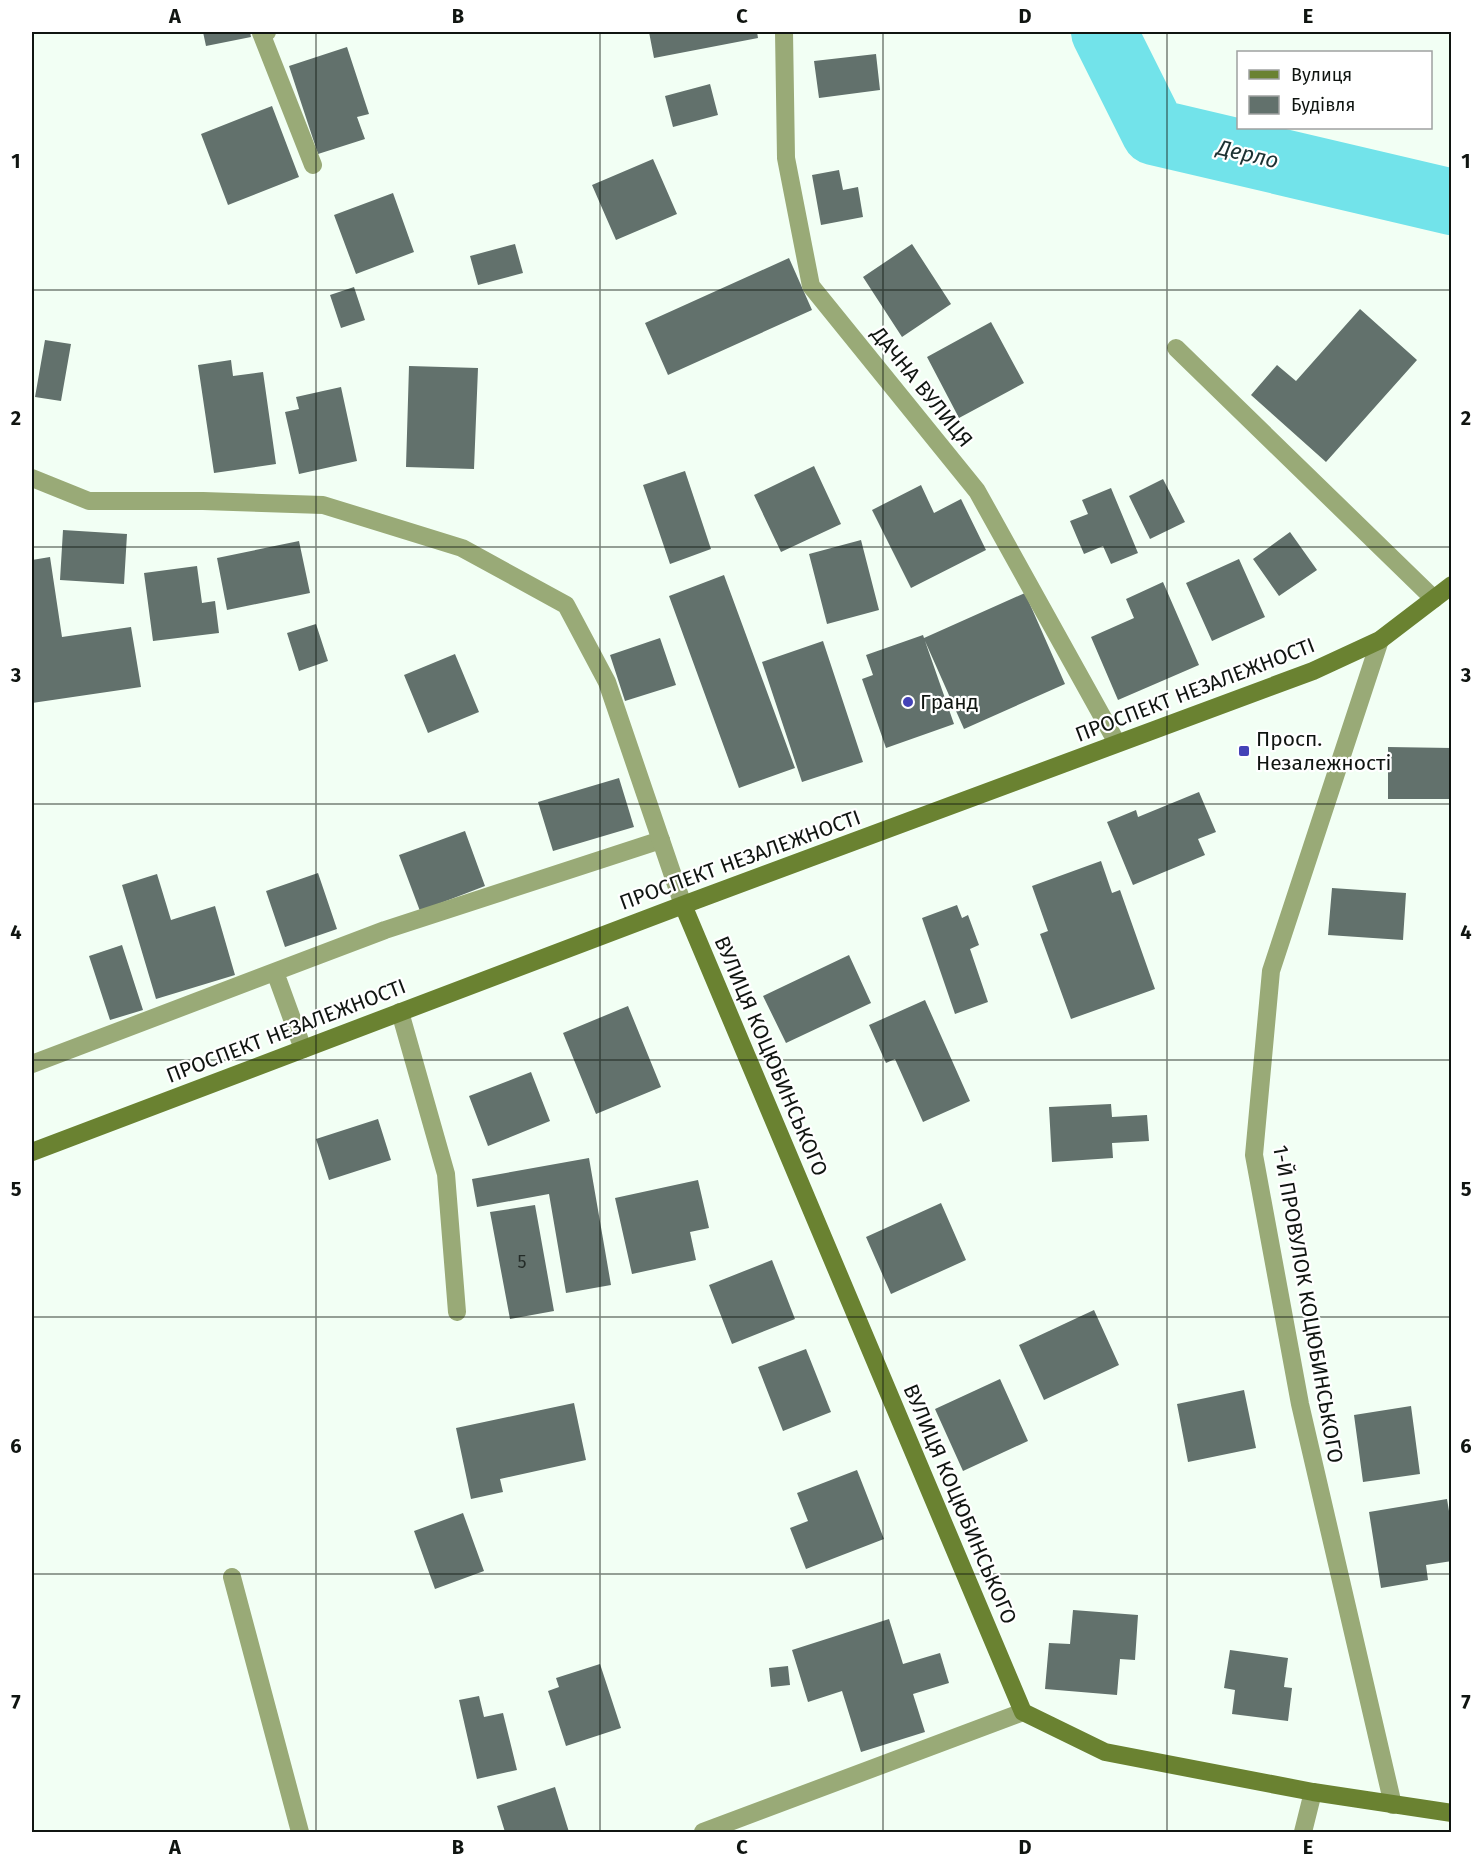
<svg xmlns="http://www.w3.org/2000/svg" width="1483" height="1864" viewBox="0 0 1483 1864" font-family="'Fira Sans',sans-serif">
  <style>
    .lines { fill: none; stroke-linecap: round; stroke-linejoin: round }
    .river { stroke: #72e3ea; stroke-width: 66 }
    .building { fill: #62716c }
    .lane { stroke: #9a7; stroke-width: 18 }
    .street { stroke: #9a7; stroke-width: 18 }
    .secondary { stroke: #6a8231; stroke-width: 18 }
    .grid { fill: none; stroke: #101511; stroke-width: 1.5; stroke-opacity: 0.55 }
    .poi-dot { fill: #4442b7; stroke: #fff; stroke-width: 2 }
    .labels { text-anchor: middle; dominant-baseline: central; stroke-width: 4.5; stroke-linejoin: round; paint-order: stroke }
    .number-label { font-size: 18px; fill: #242c28 }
    .street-label { font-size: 21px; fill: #101511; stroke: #fff }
    .poi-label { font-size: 21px; fill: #101511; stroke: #fff; text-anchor: start }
    .water-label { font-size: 22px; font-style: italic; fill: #1c3132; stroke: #fff }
    .neatline { fill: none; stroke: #101511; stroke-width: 2 }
    .grid-label { font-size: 20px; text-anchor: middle; font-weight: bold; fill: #101511 }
  </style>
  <rect width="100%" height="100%" fill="#f2fff4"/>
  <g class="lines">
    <!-- river -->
    <path class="river" d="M1104,32L1154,132L1452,202"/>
  </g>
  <!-- building -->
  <path class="building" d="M203,32H250L251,37L206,46Z
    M649,32H757L758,38L654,58Z
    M347,47L369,114L357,117L365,139L318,154L289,66Z
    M876,54L880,90L819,98L814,61Z
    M710,84L718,115L673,127L665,96Z
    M272,106L299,177L228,205L201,134Z
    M653,159L677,214L616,240L592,185Z
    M839,170L843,190L858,187L863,217L821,225L812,175Z
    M393,193L414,252L356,274L334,215Z
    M515,244L523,273L478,285L470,256Z
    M912,244L951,304L902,337L863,277Z
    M789,258L812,310L668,375L645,323Z
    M354,287L365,320L341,328L330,295Z
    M1360,309L1417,360L1326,462L1251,395L1277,365L1296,381Z
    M991,322L1024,383L959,418L927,357Z
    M45,340L71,344L61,401L35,397Z
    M231,360L233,376L263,372L276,464L214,473L198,365Z
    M409,366L478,368L474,469L406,467Z
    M341,387L357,461L299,474L285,412L299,409L296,397Z
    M814,466L841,524L781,552L754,495Z
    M685,471L711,549L670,564L643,485Z
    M1163,479L1185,522L1150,539L1129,496Z
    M921,485L934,513L961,499L986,550L911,588L872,510Z
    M1111,488L1138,553L1111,564L1103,546L1084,554L1070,521L1088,514L1082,500Z
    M63,530L127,534L124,584L60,580Z
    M1290,532L1317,570L1279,596L1253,559Z
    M861,540L879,610L827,624L809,554Z
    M299,541L310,593L227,610L217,558Z
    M50,557L62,637L131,627L141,687L32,703V560Z
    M1239,559L1265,617L1212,641L1186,583Z
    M197,566L202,603L215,601L219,633L153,641L144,573Z
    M724,575L795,768L739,788L669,596Z
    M1163,582L1199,665L1118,700L1091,637L1134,618L1126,599Z
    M1025,593L1065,684L964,729L925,641L954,724L886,748L862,679L873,675L866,655L923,635L924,638Z
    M316,624L328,661L299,671L287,633Z
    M660,638L676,685L625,701L610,655Z
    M823,641L863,762L802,782L762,662Z
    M455,654L479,712L428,733L404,675Z
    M1388,747L1452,748V799H1388Z
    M619,778L634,827L553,851L538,802Z
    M1199,792L1216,832L1198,839L1205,855L1133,885L1107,822L1136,810L1138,817Z
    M465,831L485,886L420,911L399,855Z
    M1101,861L1112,893L1120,890L1155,989L1071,1019L1040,934L1048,931L1032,886Z
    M318,873L337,929L285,947L266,891Z
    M157,874L171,920L215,906L235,975L156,999L122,885Z
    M1332,888L1406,893L1403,940L1328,935Z
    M957,905L962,918L968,915L979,945L970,949L988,1002L955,1014L922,918Z
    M122,945L143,1010L110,1020L89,956Z
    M849,955L871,1003L786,1043L763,996Z
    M925,1000L970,1101L923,1122L895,1059L886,1063L869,1025Z
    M628,1006L661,1087L596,1114L563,1033Z
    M531,1072L550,1121L488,1146L469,1096Z
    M1111,1104L1112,1117L1147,1115L1149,1141L1112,1143L1113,1158L1052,1162L1049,1107Z
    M378,1119L391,1160L329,1180L316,1139Z
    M589,1158L611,1285L566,1293L549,1194L477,1207L472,1179Z
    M698,1180L709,1228L690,1232L696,1260L632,1274L615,1198Z
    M941,1203L966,1260L891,1294L866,1237Z
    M535,1205L554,1311L510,1319L490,1212Z
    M772,1260L795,1319L732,1344L709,1285Z
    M1094,1310L1119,1365L1044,1400L1019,1345Z
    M806,1349L831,1412L783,1431L758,1367Z
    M1000,1379L1028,1441L963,1471L935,1409Z
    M1244,1390L1256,1448L1188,1462L1177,1404Z
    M574,1403L586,1460L500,1479L503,1492L471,1499L456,1428Z
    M1411,1406L1420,1474L1363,1482L1354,1415Z
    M857,1470L884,1539L806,1569L790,1528L808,1521L797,1493Z
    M1447,1499L1452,1529V1561L1426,1565L1428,1580L1381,1588L1369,1512Z
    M463,1513L484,1571L435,1589L414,1531Z
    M1073,1610L1138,1615L1135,1660L1120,1659L1117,1695L1045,1689L1049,1643L1070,1644Z
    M889,1619L903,1664L940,1653L949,1683L913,1694L925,1732L861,1752L842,1691L808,1702L792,1650Z
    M1230,1650L1288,1658L1284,1687L1292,1688L1288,1721L1232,1714L1235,1690L1224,1688Z
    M600,1664L621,1728L566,1746L548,1691L559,1687L556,1678Z
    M788,1666L790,1685L771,1687L769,1668Z
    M479,1696L484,1717L503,1713L517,1770L477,1779L459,1700Z
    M555,1787L569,1832H505L497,1806Z"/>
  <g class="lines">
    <!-- lane -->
    <path class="lane" d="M267,32L261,33L313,165
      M1176,348L1434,599
      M275,972L303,1049
      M400,1012L446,1174L457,1312
      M32,1064L385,930L661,840
      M232,1577L300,1832"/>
    <!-- street -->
    <path class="street" d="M784,32L786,158L811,286L977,491L1117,743
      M32,478L89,501H203L323,505L462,548L566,605L607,682L683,905
      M1380,640L1271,971L1254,1155L1300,1404L1393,1805
      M703,1832L1023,1712
      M1303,1832L1313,1792"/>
    <!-- secondary -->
    <path class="secondary" d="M683,905L1023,1712L1105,1752L1313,1792L1452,1813
      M32,1152L683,905L1313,671L1380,640L1452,585"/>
  </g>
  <!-- grid -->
  <path class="grid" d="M316,32V1832M600,32V1832M883,32V1832M1167,32V1832M32,290H1452M32,547H1452M32,804H1452M32,1060H1452M32,1317H1452M32,1574H1452"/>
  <!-- markers -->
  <g class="poi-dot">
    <circle cx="908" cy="702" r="6"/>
    <rect x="1238" y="745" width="12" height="12" rx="3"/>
  </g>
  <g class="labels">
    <!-- number labels -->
    <g class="number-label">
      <text x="522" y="1262">5</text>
    </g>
    <!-- street labels -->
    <g class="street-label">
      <text transform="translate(922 387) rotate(51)">ДАЧНА ВУЛИЦЯ</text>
      <text transform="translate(1195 690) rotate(-21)">ПРОСПЕКТ НЕЗАЛЕЖНОСТІ</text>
      <text transform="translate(740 860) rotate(-20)">ПРОСПЕКТ НЕЗАЛЕЖНОСТІ</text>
      <text transform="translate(286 1031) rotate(-21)">ПРОСПЕКТ НЕЗАЛЕЖНОСТІ</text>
      <text transform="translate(771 1056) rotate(67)">ВУЛИЦЯ КОЦЮБИНСЬКОГО</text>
      <text transform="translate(1308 1304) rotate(80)">1-Й ПРОВУЛОК КОЦЮБИНСЬКОГО</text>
      <text transform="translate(960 1504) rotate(67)">ВУЛИЦЯ КОЦЮБИНСЬКОГО</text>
    </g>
    <!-- poi labels -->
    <g class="poi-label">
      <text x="920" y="702">Гранд</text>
      <text x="1256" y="739">Просп.<tspan x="1256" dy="24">Незалежності</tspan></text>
    </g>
    <!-- water labels -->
    <g class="water-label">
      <text transform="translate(1248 154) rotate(13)">Дерло</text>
    </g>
  </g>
  <!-- border -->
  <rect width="1483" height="1864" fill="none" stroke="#ffffff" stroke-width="66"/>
  <!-- legend -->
  <rect x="1237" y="51" width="195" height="78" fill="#ffffff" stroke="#9fa1a0" stroke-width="1.5"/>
  <rect x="1249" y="70" width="30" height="9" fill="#6a8231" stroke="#9fa1a0" stroke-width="1.5"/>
  <text x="1291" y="81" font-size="18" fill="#101511">Вулиця</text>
  <rect x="1249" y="96" width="30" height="18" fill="#62716c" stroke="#9fa1a0" stroke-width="1.5"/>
  <text x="1291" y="111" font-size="18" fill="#101511">Будівля</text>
  <rect x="33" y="33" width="1417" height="1798" class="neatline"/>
  <g class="grid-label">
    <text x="175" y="23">A</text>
    <text x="458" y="23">B</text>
    <text x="742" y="23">C</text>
    <text x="1025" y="23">D</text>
    <text x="1308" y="23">E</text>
    <text x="16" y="168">1</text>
    <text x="1466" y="168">1</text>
    <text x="16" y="425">2</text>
    <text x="1466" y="425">2</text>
    <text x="16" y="682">3</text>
    <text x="1466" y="682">3</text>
    <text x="16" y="939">4</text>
    <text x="1466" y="939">4</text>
    <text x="16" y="1196">5</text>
    <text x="1466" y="1196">5</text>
    <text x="16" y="1453">6</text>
    <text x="1466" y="1453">6</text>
    <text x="16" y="1709">7</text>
    <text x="1466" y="1709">7</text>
    <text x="175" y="1854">A</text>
    <text x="458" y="1854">B</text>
    <text x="742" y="1854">C</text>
    <text x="1025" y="1854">D</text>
    <text x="1308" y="1854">E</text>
  </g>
</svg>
